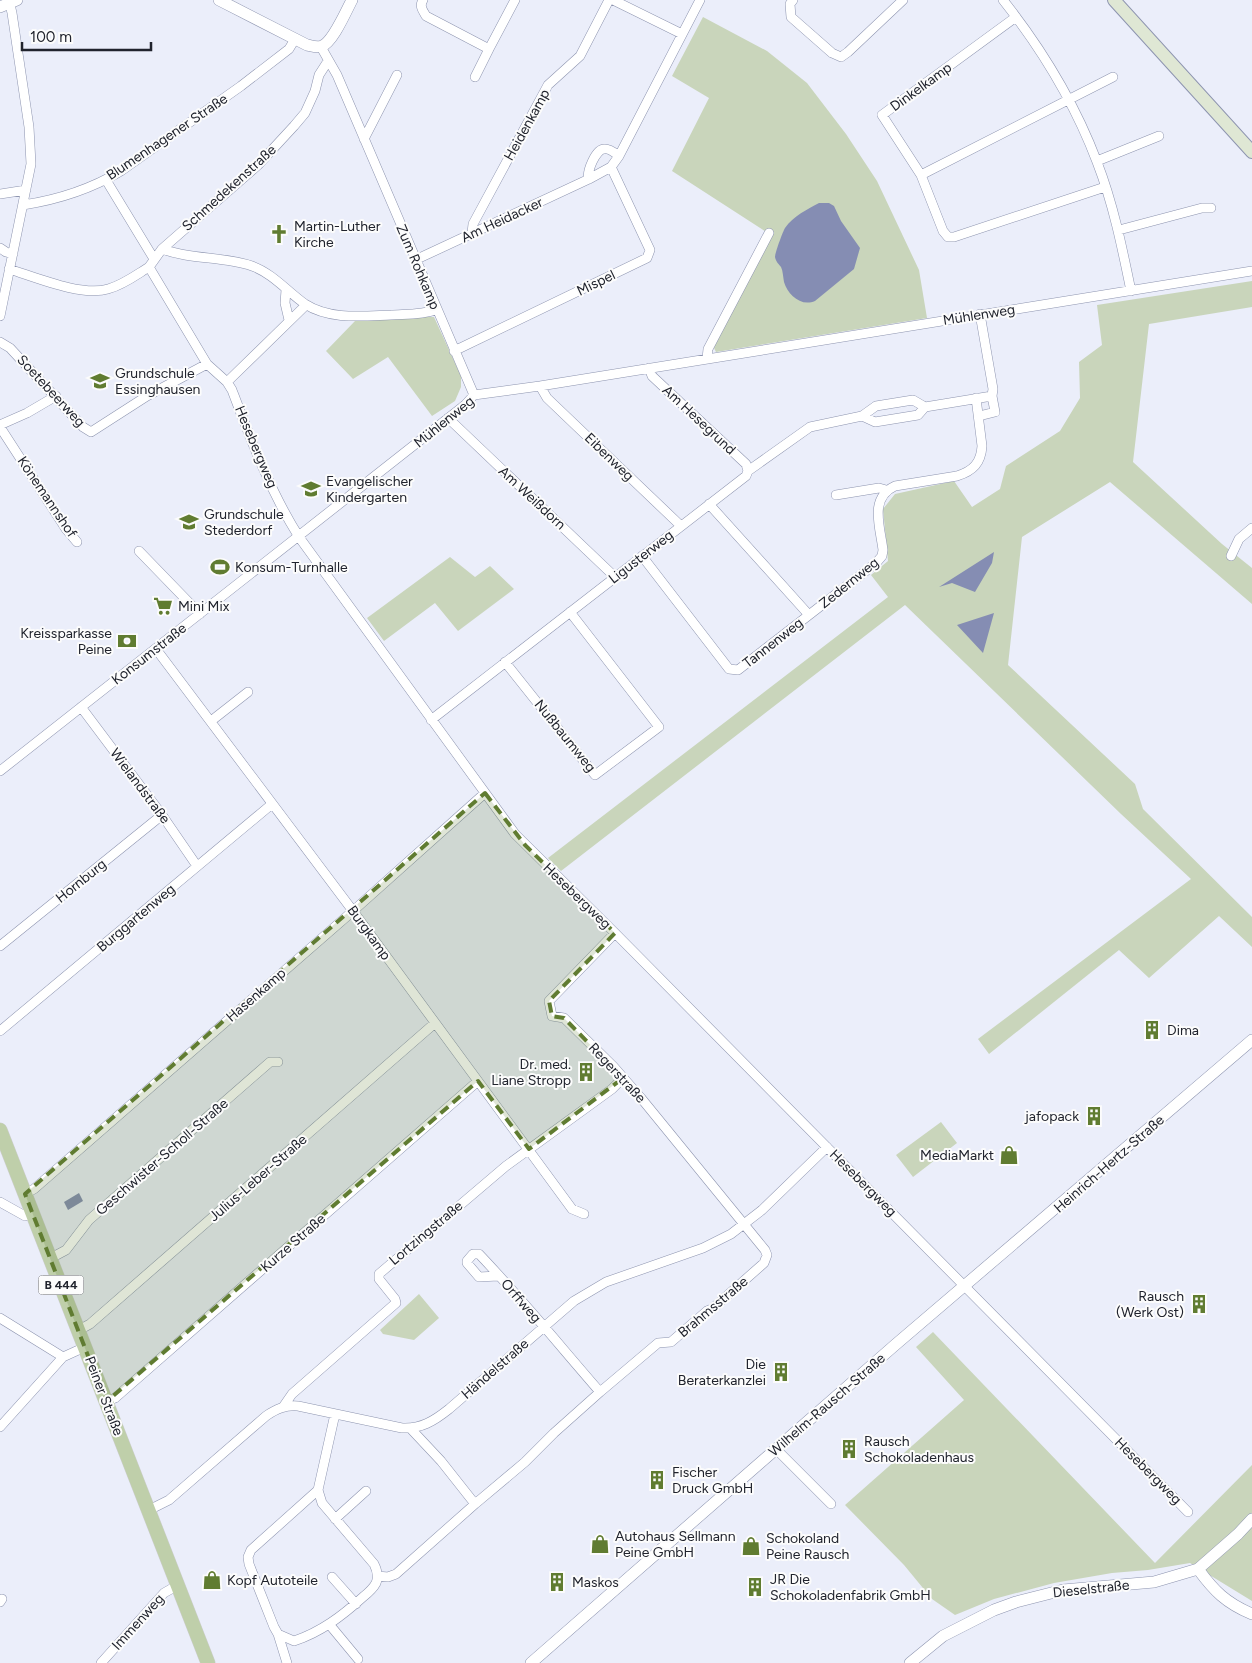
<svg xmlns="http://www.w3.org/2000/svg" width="1252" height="1663" viewBox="0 0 1252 1663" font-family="Figtree,sans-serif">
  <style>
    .green { fill: #c9d5bb }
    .water { fill: #858db3 }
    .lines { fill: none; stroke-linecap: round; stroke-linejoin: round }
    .minor-casing { stroke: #8d94af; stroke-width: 10 }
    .tertiary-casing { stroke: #8d94af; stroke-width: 12 }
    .secondary-casing { stroke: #8d94af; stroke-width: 14 }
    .primary-casing { stroke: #cecfd1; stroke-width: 15 }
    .minor { stroke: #fff; stroke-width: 9 }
    .tertiary { stroke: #fff; stroke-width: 11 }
    .secondary { stroke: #dfe7d4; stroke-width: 12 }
    .primary { stroke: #bfcfaa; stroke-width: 14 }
    .marked { fill: #607c31; fill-opacity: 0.2; stroke: #607c31; stroke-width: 4; stroke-dasharray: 10 6; stroke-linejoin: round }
    .labels { text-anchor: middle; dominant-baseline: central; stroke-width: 4; stroke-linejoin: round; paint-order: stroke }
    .shield { fill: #fcfcfc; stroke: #62646b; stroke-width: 1 }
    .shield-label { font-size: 12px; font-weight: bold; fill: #20232d }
    .street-label { font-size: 14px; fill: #20232d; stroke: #fcfcfc }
    .poi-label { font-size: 14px; fill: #20232d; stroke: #fcfcfc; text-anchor: start }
  </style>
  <rect width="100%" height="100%" fill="#ebeefa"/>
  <!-- green -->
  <path class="green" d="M703,17L767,51L807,83L846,134L877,181L919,270L927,318L716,352L714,348L716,341L771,235L672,171L709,98L672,76Z
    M1252,281V307L1149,324L1133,462L1222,544L1252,568V604L1110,482L1022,537L1008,665L1135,784L1143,809L1252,917V947L1219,916L1149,978L1119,950L989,1054L978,1039L1191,879L1121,814L905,605L561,871L548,858L888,597L871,575L888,561L883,509L895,494L954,481L972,507L1000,489L1006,466L1060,431L1080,398L1079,362L1102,345L1097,305Z
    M406,317H434L461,376V387L455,401L432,416L388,357L353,379L326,351L355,321Z
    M450,557L475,577L490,566L514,589L458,631L435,603L384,641L367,618Z
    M941,1122L957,1143L913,1177L896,1155Z
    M419,1294L439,1318L414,1340L383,1334L380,1330Z
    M933,1332L1155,1563L1252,1465V1601L1190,1563L1148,1570L1112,1573L1054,1583L994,1599L955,1615L932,1599L904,1565L845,1505L964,1400L916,1347Z"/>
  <!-- water -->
  <path class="water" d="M819,203H829L834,206L841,221L860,248L854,269L815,301C801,307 788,295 784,282C783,277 783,271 781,267C778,263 776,262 775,257C775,253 783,231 785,228C793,216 808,209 819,203Z
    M994,552L992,563L975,592L952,583L939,587Z
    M994,613L983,653L957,625Z
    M79,1193L83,1201L68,1210L64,1202Z"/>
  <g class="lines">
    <!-- minor casing -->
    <g class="minor-casing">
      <path id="minor" d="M423,0C419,6 423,11 426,16L489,49L515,0
        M613,0L682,34
        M793,0L790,4L791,17L832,53L841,57L848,52L903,0
        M1003,0C1041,48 1075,104 1097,162C1113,203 1122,247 1131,291
        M1016,17L882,115L921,175L943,231L948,237H954L1105,187
        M321,47L337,75L474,395
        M328,61L319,75L315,91L305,113L294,126L258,165L162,249L149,267L207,364L227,382L232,390C251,440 270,491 299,537L515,834L615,933L1188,1512
        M475,77L489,49
        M364,139L397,75
        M1097,161L1159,136
        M921,175L1113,77
        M589,179C586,172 596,149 604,149C609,148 615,153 619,156
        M106,180L154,259
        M0,194L26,190
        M23,205C56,200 91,189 121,171L241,86L289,49L295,39
        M1119,230L1202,208H1211
        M472,233L473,224L548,85L580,56L609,0
        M0,248L6,252L13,254
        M162,249C191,260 224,256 252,266C272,273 288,292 305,304C330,320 362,316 391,315C406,314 421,315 436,310
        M415,260L589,179L611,167L619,156L700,0
        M9,269C35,277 82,297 108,289C123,285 136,275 149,267
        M286,290L285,303L289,320
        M0,316L31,164L29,127L12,13L9,0
        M0,342L10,348L83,427L91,432L147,396L207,364
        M454,351L647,258L650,250L611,167
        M707,359L708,349L769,233
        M649,368L652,376L746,464L748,471
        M227,382L306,305
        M540,386L547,398L681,526
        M862,416L875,422L918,415L925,407
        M979,416L995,412L992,396
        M448,418L615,577
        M0,425L27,413L56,396
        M0,427L66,529L77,542
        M836,495L879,488L886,490
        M139,551L200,614
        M642,556L729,669L738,670L809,615L709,504
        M1231,556L1239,539L1252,528
        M809,615L876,563L882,556L883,550C880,526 869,498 895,486L957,476C973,471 981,463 982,446L976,398
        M156,649L353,911L572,1209L584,1214
        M505,662L595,775L659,727L570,612
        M81,707L162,815L197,866
        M431,720L746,476L748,471L810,427L862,416L876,406L913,400L925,407L992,396L993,389L980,314
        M211,721L248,692
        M0,771L465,405L474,395L540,386L1252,271
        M0,946L162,815
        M0,1031L272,804
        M25,1194L34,1189L353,911L485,793
        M0,1202L25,1216L33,1215
        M51,1258L66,1250L89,1220L270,1062H278
        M498,1276L479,1277L467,1263V1261L473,1254H479C521,1298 560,1346 600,1392
        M0,1318L63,1357
        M79,1330L90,1324L435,1023
        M106,1402L115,1398L478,1081
        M283,1407L292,1394L396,1303L395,1299L379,1279V1274L506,1166L612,1089L623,1078
        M0,1427L63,1357L85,1347
        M411,1429L441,1461L475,1504L525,1462L554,1433L600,1392L658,1343L671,1342L707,1311L712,1309L764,1263L767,1255L765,1250L641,1098L613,1066L564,1018L552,1016L549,1001L615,933
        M776,1449L831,1504
        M318,1490L322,1503L374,1564C377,1570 379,1576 376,1583C373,1589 368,1593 363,1597C342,1616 321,1632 294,1641L278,1634L274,1627L249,1564L248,1557L251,1550L318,1490L335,1414
        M149,1510L169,1500L266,1416C276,1409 285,1405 298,1406L402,1428C421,1429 434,1421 449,1409L574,1301L606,1282L703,1248L731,1234L762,1210L827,1147
        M335,1519L366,1491
        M377,1576L388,1577L396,1574L475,1504
        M332,1577L356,1604
        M0,1602L2,1599
        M329,1624L358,1659
        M278,1634L287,1663
        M101,1663L164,1593L178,1585"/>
    </g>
    <!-- tertiary casing -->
    <g class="tertiary-casing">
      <path id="tertiary" d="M219,0L307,45C312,46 317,48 322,46C333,42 346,11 352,0
        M0,7L17,0
        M1198,1569C1214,1591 1226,1603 1252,1614
        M531,1663L895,1345L1252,1040
        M910,1663L943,1636L994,1610L1016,1602L1063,1590L1154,1582L1198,1569L1238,1534L1252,1519"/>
    </g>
    <!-- secondary casing -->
    <g class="secondary-casing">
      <path id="secondary" d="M1114,0L1252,152"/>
    </g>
    <!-- primary casing -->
    <g class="primary-casing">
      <path id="primary" d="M0,1130L208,1663"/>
    </g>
    <!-- minor -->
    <use href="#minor" class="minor"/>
    <!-- tertiary -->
    <use href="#tertiary" class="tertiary"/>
    <!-- secondary -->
    <use href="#secondary" class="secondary"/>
    <!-- primary -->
    <use href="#primary" class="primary"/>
  </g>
  <!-- marked area -->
  <path class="marked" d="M485,793L525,845L615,933L549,1001L552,1016L564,1018L623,1078L529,1149L478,1081L106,1402L25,1194Z"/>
  <!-- icons -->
  <defs>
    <g id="church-bare" transform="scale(1.5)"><path d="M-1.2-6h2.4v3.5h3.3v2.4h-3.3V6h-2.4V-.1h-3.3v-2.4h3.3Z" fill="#607c31" stroke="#fcfcfc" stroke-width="2.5" paint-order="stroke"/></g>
    <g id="school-bare" transform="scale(1.5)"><path d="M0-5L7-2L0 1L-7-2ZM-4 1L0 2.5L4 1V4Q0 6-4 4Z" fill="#607c31" stroke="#fcfcfc" stroke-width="2.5" paint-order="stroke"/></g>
    <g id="stadium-bare" transform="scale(1.5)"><path d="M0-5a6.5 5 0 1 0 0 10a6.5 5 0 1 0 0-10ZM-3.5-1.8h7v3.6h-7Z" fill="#607c31" stroke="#fcfcfc" stroke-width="2.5" paint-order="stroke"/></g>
    <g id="supermarket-bare" transform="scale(1.5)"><path d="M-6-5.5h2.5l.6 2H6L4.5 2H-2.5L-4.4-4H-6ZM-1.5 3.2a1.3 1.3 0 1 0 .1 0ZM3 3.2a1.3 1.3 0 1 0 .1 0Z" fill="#607c31" stroke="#fcfcfc" stroke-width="2.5" paint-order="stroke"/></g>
    <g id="bank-bare" transform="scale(1.5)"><path d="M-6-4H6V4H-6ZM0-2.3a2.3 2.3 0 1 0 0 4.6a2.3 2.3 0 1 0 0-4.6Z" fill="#607c31" stroke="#fcfcfc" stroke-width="2.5" paint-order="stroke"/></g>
    <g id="building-bare" transform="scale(1.5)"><path d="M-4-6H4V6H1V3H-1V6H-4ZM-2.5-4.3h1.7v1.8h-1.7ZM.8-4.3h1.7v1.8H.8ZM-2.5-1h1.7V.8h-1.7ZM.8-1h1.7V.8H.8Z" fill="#607c31" stroke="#fcfcfc" stroke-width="2.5" paint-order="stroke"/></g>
    <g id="shop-bare" transform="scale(1.5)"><path d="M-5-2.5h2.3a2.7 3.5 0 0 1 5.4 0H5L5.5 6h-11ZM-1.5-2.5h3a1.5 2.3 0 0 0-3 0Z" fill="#607c31" stroke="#fcfcfc" stroke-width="2.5" paint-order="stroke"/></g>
  </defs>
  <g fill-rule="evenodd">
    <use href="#church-bare" x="279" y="234"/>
    <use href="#school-bare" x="100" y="381"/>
    <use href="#school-bare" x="311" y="489"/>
    <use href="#school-bare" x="189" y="522"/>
    <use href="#stadium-bare" x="220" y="567"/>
    <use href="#supermarket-bare" x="163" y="606"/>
    <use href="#bank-bare" x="127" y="641"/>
    <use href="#building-bare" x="1152" y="1030"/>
    <use href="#building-bare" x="586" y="1072"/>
    <use href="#building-bare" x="1094" y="1116"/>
    <use href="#shop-bare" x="1009" y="1155"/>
    <use href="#building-bare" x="1199" y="1304"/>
    <use href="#building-bare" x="781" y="1372"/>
    <use href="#building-bare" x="849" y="1449"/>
    <use href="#building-bare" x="657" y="1480"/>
    <use href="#shop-bare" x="600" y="1544"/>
    <use href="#shop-bare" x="751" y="1546"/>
    <use href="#shop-bare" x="212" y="1580"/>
    <use href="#building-bare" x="557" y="1582"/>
    <use href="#building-bare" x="755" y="1587"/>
  </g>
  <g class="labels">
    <!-- shield labels -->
    <rect class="shield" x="38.5" y="1275.5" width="45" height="19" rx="4"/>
    <g class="shield-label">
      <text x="61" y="1285">B 444</text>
    </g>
    <!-- street labels -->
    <g class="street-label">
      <text transform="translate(921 87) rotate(-36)">Dinkelkamp</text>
      <text transform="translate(527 125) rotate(-61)">Heidenkamp</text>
      <text transform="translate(167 137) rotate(-34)">Blumenhagener Straße</text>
      <text transform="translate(229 188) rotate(-42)">Schmedekenstraße</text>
      <text transform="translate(502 220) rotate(-25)">Am Heidacker</text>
      <text transform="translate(418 267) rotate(67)">Zum Rohkamp</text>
      <text transform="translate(596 283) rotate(-26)">Mispel</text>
      <text transform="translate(979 315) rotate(-9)">Mühlenweg</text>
      <text transform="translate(51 391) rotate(47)">Soetebeerweg</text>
      <text transform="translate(699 420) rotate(43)">Am Hesegrund</text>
      <text transform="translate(444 422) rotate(-39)">Mühlenweg</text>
      <text transform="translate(256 447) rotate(67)">Hesebergweg</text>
      <text transform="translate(609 457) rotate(44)">Eibenweg</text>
      <text transform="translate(47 497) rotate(56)">Könemannshof</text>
      <text transform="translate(532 498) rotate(43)">Am Weißdorn</text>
      <text transform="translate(641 557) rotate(-38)">Ligusterweg</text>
      <text transform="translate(849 583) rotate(-39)">Zedernweg</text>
      <text transform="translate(773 643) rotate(-38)">Tannenweg</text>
      <text transform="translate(149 654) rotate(-38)">Konsumstraße</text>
      <text transform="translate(565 736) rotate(51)">Nußbaumweg</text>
      <text transform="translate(140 786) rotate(53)">Wielandstraße</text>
      <text transform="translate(81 881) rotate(-39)">Hornburg</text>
      <text transform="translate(577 896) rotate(44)">Hesebergweg</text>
      <text transform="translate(136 918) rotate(-40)">Burggartenweg</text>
      <text transform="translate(369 933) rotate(54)">Burgkamp</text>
      <text transform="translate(256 995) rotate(-41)">Hasenkamp</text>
      <text transform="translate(617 1073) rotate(47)">Regerstraße</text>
      <text transform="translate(162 1157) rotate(-41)">Geschwister-Scholl-Straße</text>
      <text transform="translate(1109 1164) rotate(-41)">Heinrich-Hertz-Straße</text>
      <text transform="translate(258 1178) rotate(-41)">Julius-Leber-Straße</text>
      <text transform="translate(863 1183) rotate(45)">Hesebergweg</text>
      <text transform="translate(426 1233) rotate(-40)">Lortzingstraße</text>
      <text transform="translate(293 1243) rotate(-41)">Kurze Straße</text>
      <text transform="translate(521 1301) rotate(49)">Orffweg</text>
      <text transform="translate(713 1307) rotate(-40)">Brahmsstraße</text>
      <text transform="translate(495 1369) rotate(-41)">Händelstraße</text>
      <text transform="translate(104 1396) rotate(69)">Peiner Straße</text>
      <text transform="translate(827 1405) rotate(-41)">Wilhelm-Rausch-Straße</text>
      <text transform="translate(1148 1471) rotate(45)">Hesebergweg</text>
      <text transform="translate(1091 1589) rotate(-6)">Dieselstraße</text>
      <text transform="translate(138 1622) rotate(-48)">Immenweg</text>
    </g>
    <!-- poi labels -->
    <g class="poi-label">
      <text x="294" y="226">Martin-Luther<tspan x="294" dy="16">Kirche</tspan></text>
      <text x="115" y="373">Grundschule<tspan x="115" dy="16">Essinghausen</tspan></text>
      <text x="326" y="481">Evangelischer<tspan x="326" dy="16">Kindergarten</tspan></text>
      <text x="204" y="514">Grundschule<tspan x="204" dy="16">Stederdorf</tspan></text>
      <text x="235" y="567">Konsum-Turnhalle</text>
      <text x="178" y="606">Mini Mix</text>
      <text x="112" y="633" text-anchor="end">Kreissparkasse<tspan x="112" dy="16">Peine</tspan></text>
      <text x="1167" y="1030">Dima</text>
      <text x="571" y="1064" text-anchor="end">Dr. med.<tspan x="571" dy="16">Liane Stropp</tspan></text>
      <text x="1079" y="1116" text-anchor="end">jafopack</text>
      <text x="994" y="1155" text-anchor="end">MediaMarkt</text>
      <text x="1184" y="1296" text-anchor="end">Rausch<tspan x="1184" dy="16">(Werk Ost)</tspan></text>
      <text x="766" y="1364" text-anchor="end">Die<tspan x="766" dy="16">Beraterkanzlei</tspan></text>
      <text x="864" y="1441">Rausch<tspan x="864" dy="16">Schokoladenhaus</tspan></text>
      <text x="672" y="1472">Fischer<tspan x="672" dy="16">Druck GmbH</tspan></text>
      <text x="615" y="1536">Autohaus Sellmann<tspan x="615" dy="16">Peine GmbH</tspan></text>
      <text x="766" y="1538">Schokoland<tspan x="766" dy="16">Peine Rausch</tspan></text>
      <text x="770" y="1579">JR Die<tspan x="770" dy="16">Schokoladenfabrik GmbH</tspan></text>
      <text x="227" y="1580">Kopf Autoteile</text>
      <text x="572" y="1582">Maskos</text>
    </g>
  </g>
  <!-- scale -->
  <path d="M22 42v8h129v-8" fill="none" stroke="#20232d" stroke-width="2.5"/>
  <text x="30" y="42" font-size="15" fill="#20232d" stroke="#fcfcfc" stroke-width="4" paint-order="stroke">100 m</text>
</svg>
